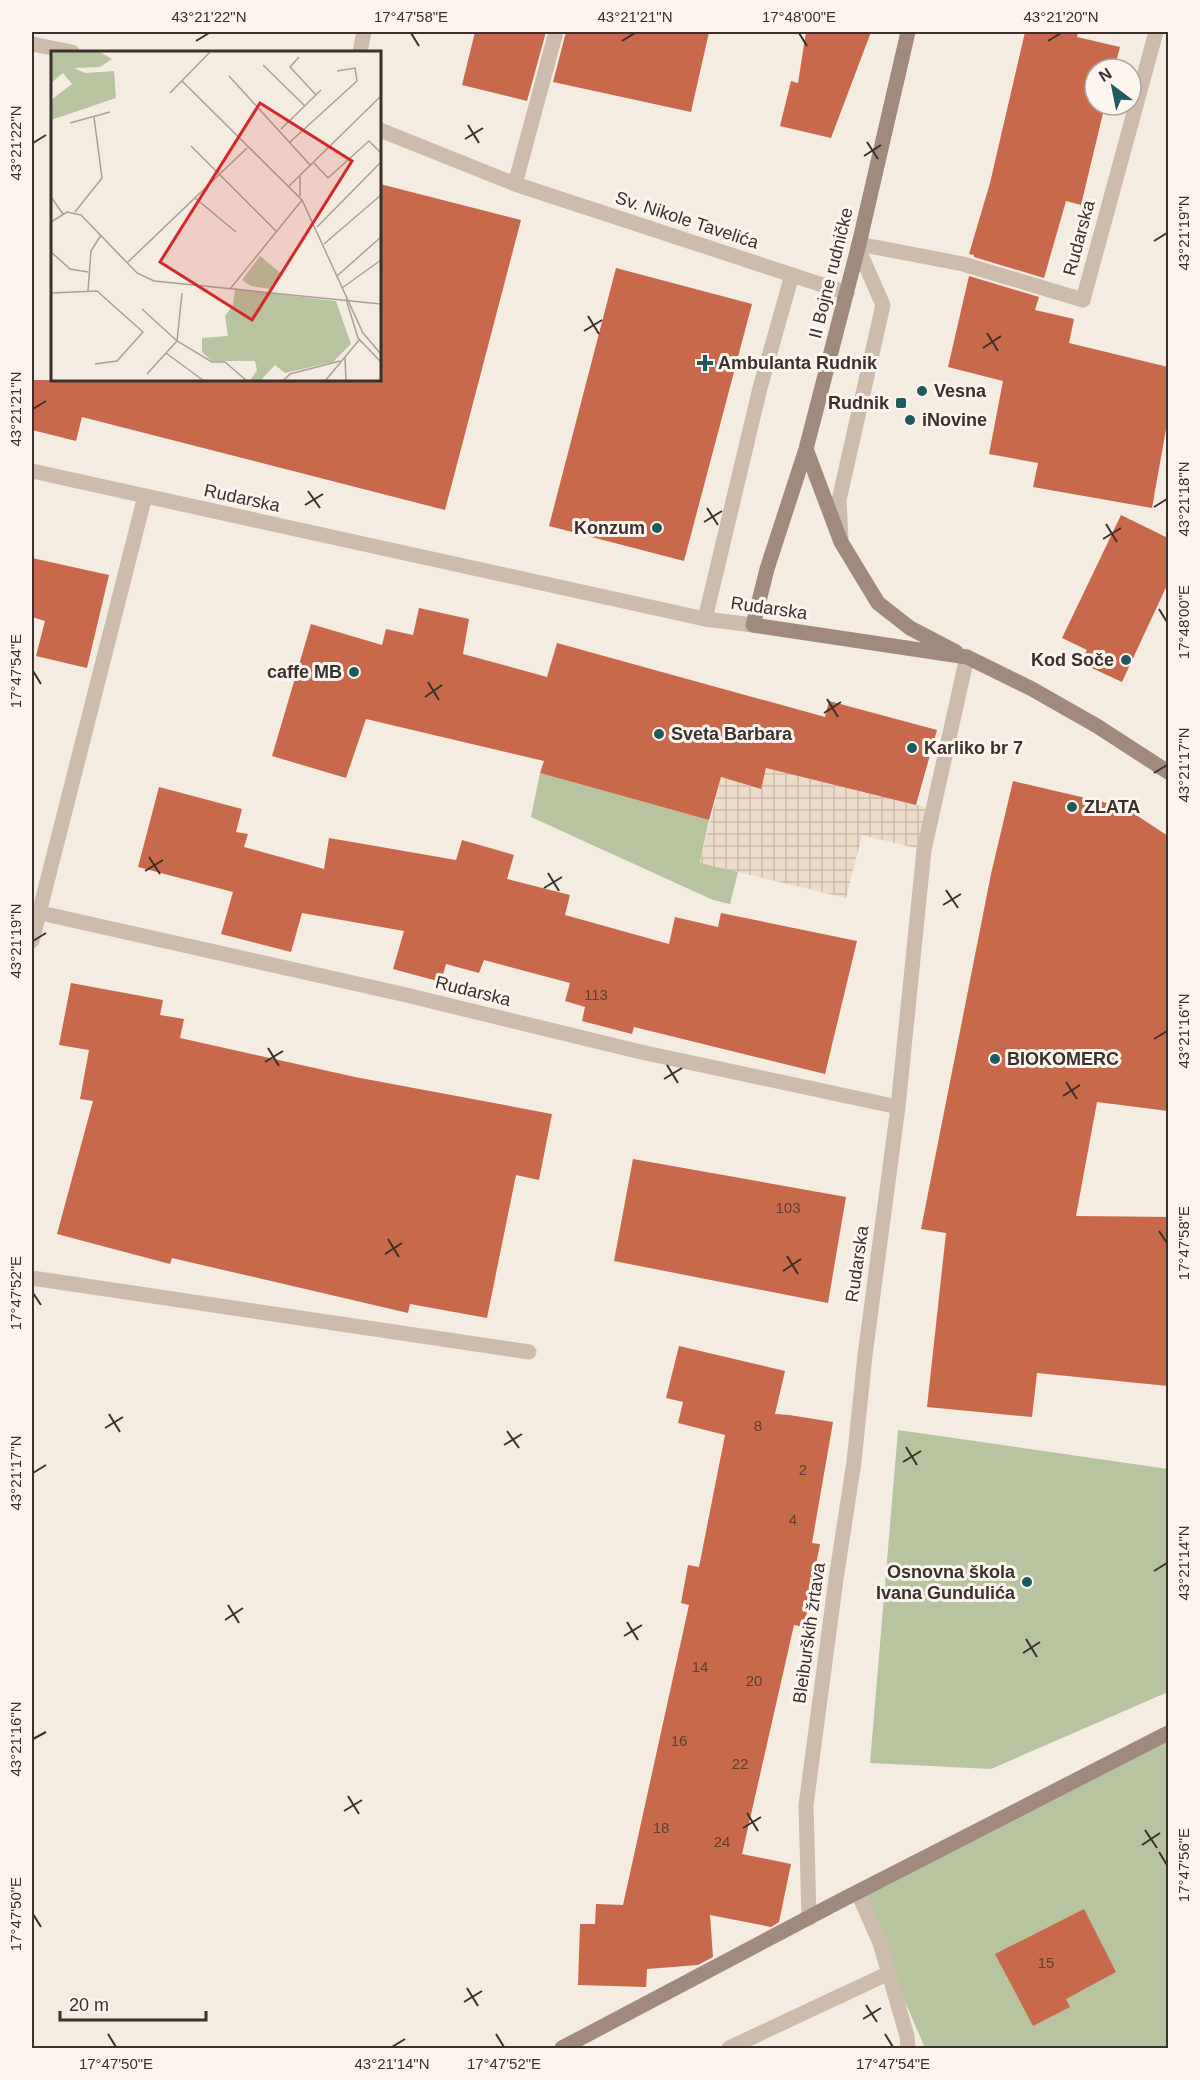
<svg xmlns="http://www.w3.org/2000/svg" width="1200" height="2080" viewBox="0 0 1200 2080" font-family="Helvetica,sans-serif">
  <style>
    .green { fill: #b8c4a0 }
    .plaza { fill: url(#plaza-grid) }
    .building { fill: #c8694b }
    .lines { fill: none; stroke-linecap: round; stroke-linejoin: round }
    .lane { stroke: #cdbbac; stroke-width: 15 }
    .street { stroke: #cdbbac; stroke-width: 15 }
    .secondary { stroke: #a18a7d; stroke-width: 15 }
    .ticks { fill: none; stroke: #3b302b; stroke-width: 2 }
    .poi-dot { fill: #1f5a5e; stroke: #fbf5ee; stroke-width: 2 }
    .labels { text-anchor: middle; dominant-baseline: central; stroke-width: 6; stroke-linejoin: round; paint-order: stroke }
    .number-label { font-size: 15px; fill: #5e3e33 }
    .street-label { font-size: 18px; fill: #3b302b; stroke: #fbf5ee }
    .poi-label { font-size: 18px; font-weight: bold; fill: #3b302b; stroke: #fbf5ee; text-anchor: start }
    .inset-road { fill: none; stroke: #aaa098; stroke-width: 1.5 }
    .view { fill: #d62828; fill-opacity: 0.15; stroke: #d62828; stroke-width: 3 }
    .inset-edge { fill: none; stroke: #3b302b; stroke-width: 3 }
    .neatline { fill: none; stroke: #3b302b; stroke-width: 2 }
    .ticks-label { font-size: 15px; text-anchor: middle; fill: #3b302b }
  </style>
  <defs>
    <pattern id="plaza-grid" width="8" height="8" patternUnits="userSpaceOnUse" patternTransform="scale(1.5)"><rect width="8" height="8" fill="#ecdcc8"/><path d="M0 4h8M4 0v8" fill="none" stroke="#cbbdac"/></pattern>
  </defs>
  <rect width="100%" height="100%" fill="#f4ebe1"/>
  <!-- green -->
  <path class="green" d="M540,773L709,820L700,862L738,872L730,904L713,900L531,817Z
    M898,1430L1168,1469V1692L991,1769L870,1763Z
    M1168,1733V2048H925L858,1893Z"/>
  <!-- plaza -->
  <path class="plaza" d="M766,768L934,809L924,850L862,835L846,898L700,863L721,777L760,789Z"/>
  <!-- building -->
  <path class="building" d="M475,32H546L527,101L462,85Z
    M566,32H709L691,112L553,82Z
    M806,32H871L831,138L780,126L791,81L798,83Z
    M1025,32H1078L1077,37L1120,47L1114,69H1095V105H1105L1081,205L1066,201L1044,278L974,257V255L969,254L990,183Z
    M380,184L521,220L445,510L82,417L76,441L32,430V380H380Z
    M616,268L752,304L684,561L549,526Z
    M969,276L1039,297L1035,310L1074,319L1069,343L1168,367V418L1152,508L1033,487L1038,463L989,454L1003,381L948,367Z
    M1121,515L1168,538V583L1122,682L1081,663L1087,650L1062,638Z
    M32,558L109,575L87,668L36,656L45,621L32,617Z
    M419,608L469,619L463,654L547,677L557,643L825,717L829,701L937,730L916,805L766,768L761,789L721,777L709,820L540,773L544,761L366,719L346,778L272,756L311,624L382,645L386,629L413,635Z
    M1013,781L1124,807L1168,836V1111L1097,1102L1076,1216L1168,1217V1386L1037,1373L1032,1417L927,1407L946,1233L921,1229L991,874Z
    M159,787L242,809L236,832L248,834L244,847L324,869L329,838L456,860L462,840L514,855L507,879L570,895L565,915L669,944L675,917L718,927L721,913L857,941L825,1074L634,1027L632,1034L582,1021L585,1007L565,1001L570,983L484,960L479,973L446,964L441,982L393,969L404,931L302,913L291,952L221,934L233,892L138,867Z
    M71,983L163,1000L160,1015L184,1019L180,1038L355,1077L552,1114L539,1180L516,1175L487,1318L410,1304L408,1313L172,1258L170,1264L57,1234L93,1101L80,1099L89,1050L59,1045Z
    M633,1159L846,1197L828,1303L614,1261Z
    M679,1346L785,1371L775,1414L789,1415L833,1422L812,1543L820,1544L804,1627L794,1625L742,1854L791,1864L779,1922L771,1927L710,1915L713,1957L698,1965L647,1969L646,1987L578,1985L580,1924H595L596,1904L623,1905L689,1605L681,1603L688,1565L699,1567L725,1435L678,1423L683,1402L666,1398Z
    M1084,1909L1116,1972L1066,1999L1070,2007L1033,2026L995,1954Z"/>
  <g class="lines">
    <!-- lane -->
    <path class="lane" d="M841,539L839,500L883,305L858,248
      M705,619L760,388L792,275
      M858,1893L880,1943L907,2036L908,2048
      M729,2048L889,1973"/>
    <!-- street -->
    <path class="street" d="M32,44L72,52
      M360,52L364,32
      M380,130L515,184L847,293
      M515,184L556,32
      M859,244L963,264L1083,300L1156,32
      M32,471L705,619L753,625
      M32,911L402,994L641,1052L898,1107
      M32,941L145,496
      M32,1278L529,1352
      M809,1918L806,1805L836,1579L854,1462L865,1355L898,1107L924,850L967,657"/>
    <!-- secondary -->
    <path class="secondary" d="M908,32L859,244L806,449L767,569L753,625L967,657L1032,689L1097,726L1168,772
      M806,449L841,542L878,603L910,628L956,652
      M562,2048L840,1901L1168,1733"/>
  </g>
  <!-- ticks -->
  <path class="ticks" d="M411,33L419,46M799,33L807,46M196,41L209,33M622,41L635,33M1048,41L1061,33M468,125L479,143M465,139L483,128M867,142L878,159M33,143L46,135M864,156L881,145M1154,241L1167,233M588,316L599,334M584,331L602,320M987,333L998,351M983,348L1001,336M33,409L46,401M308,491L320,508M305,505L323,494M1154,507L1167,499M707,508L718,525M704,522L722,511M1106,524L1117,542M1103,539L1121,528M1159,609L1167,622M33,671L41,684M428,682L439,700M425,697L442,685M827,699L838,717M824,713L841,702M1154,773L1167,765M149,857L160,874M145,871L163,860M548,873L559,891M544,888L562,877M946,890L958,908M943,905L961,894M33,941L46,933M1154,1039L1167,1031M268,1048L279,1066M265,1062L283,1051M667,1065L678,1083M664,1079L682,1068M1066,1082L1077,1099M1063,1096L1080,1085M1159,1231L1167,1243M388,1239L399,1257M385,1254L402,1243M787,1256L798,1274M783,1271L801,1259M33,1293L41,1305M109,1414L120,1432M105,1428L123,1417M507,1431L519,1448M504,1445L522,1434M906,1447L917,1465M903,1462L921,1451M33,1473L46,1465M1154,1571L1167,1563M228,1605L239,1623M225,1620L243,1608M627,1622L638,1640M624,1636L642,1625M1026,1639L1037,1657M1023,1653L1040,1642M33,1739L46,1732M348,1796L359,1814M344,1811L362,1800M747,1813L758,1831M743,1828L761,1817M1145,1830L1157,1848M1142,1845L1160,1833M1159,1852L1167,1865M33,1914L41,1927M467,1988L478,2006M464,2002L482,1991M866,2005L877,2022M863,2019L881,2008M108,2034L116,2047M496,2034L504,2047M885,2034L893,2047M392,2047L405,2039"/>
  <!-- markers -->
  <g class="poi-dot">
    <path d="M702 354h6v6h6v6h-6v6h-6v-6h-6v-6h6z"/>
    <circle cx="922" cy="391" r="6"/>
    <rect x="895" y="397" width="12" height="12" rx="3"/>
    <circle cx="910" cy="420" r="6"/>
    <circle cx="657" cy="528" r="6"/>
    <circle cx="1126" cy="660" r="6"/>
    <circle cx="354" cy="672" r="6"/>
    <circle cx="659" cy="734" r="6"/>
    <circle cx="912" cy="748" r="6"/>
    <circle cx="1072" cy="807" r="6"/>
    <circle cx="995" cy="1059" r="6"/>
    <circle cx="1027" cy="1582" r="6"/>
  </g>
  <g class="labels">
    <!-- number labels -->
    <g class="number-label">
      <text x="596" y="994">113</text>
      <text x="788" y="1207">103</text>
      <text x="758" y="1425">8</text>
      <text x="803" y="1469">2</text>
      <text x="793" y="1519">4</text>
      <text x="700" y="1666">14</text>
      <text x="754" y="1680">20</text>
      <text x="679" y="1740">16</text>
      <text x="740" y="1763">22</text>
      <text x="661" y="1827">18</text>
      <text x="722" y="1841">24</text>
      <text x="1046" y="1962">15</text>
    </g>
    <!-- street labels -->
    <g class="street-label">
      <text transform="translate(687 220) rotate(18)">Sv. Nikole Tavelića</text>
      <text transform="translate(1079 238) rotate(-75)">Rudarska</text>
      <text transform="translate(831 273) rotate(-76)">II Bojne rudničke</text>
      <text transform="translate(242 498) rotate(12)">Rudarska</text>
      <text transform="translate(769 608) rotate(8)">Rudarska</text>
      <text transform="translate(473 991) rotate(14)">Rudarska</text>
      <text transform="translate(857 1264) rotate(-82)">Rudarska</text>
      <text transform="translate(809 1633) rotate(-82)">Bleiburških žrtava</text>
    </g>
    <!-- poi labels -->
    <g class="poi-label">
      <text x="718" y="363">Ambulanta Rudnik</text>
      <text x="934" y="391">Vesna</text>
      <text x="889" y="403" text-anchor="end">Rudnik</text>
      <text x="922" y="420">iNovine</text>
      <text x="645" y="528" text-anchor="end">Konzum</text>
      <text x="1114" y="660" text-anchor="end">Kod Soče</text>
      <text x="342" y="672" text-anchor="end">caffe MB</text>
      <text x="671" y="734">Sveta Barbara</text>
      <text x="924" y="748">Karliko br 7</text>
      <text x="1084" y="807">ZLATA</text>
      <text x="1007" y="1059">BIOKOMERC</text>
      <text x="1015" y="1572" text-anchor="end">Osnovna škola<tspan x="1015" dy="21">Ivana Gundulića</tspan></text>
    </g>
  </g>
  <!-- overview -->
  <g transform="translate(51 51)">
    <rect width="330" height="330" fill="#f4ebe1"/>
    <path d="M209,205L231,223L219,238L200,235L191,229ZM184,238L285,250L300,293L282,311L234,322L224,314L209,330H199L206,319L204,310H161L151,301V287L177,285L174,265L182,254Z" fill="#b8c4a0"/>
    <path d="M0,0H47L61,8L49,16L23,17L34,22L63,20L65,47L0,69V49L21,33L12,22L0,32Z" fill="#b8c4a0"/>
    <path class="inset-road" d="M248,6L239,16L265,44M212,14L254,55M178,25L260,115M131,30L251,149L312,282L330,303M119,42L160,0M19,72L59,61M230,78L270,39M239,91L306,30L304,17L286,20M140,95L225,180M263,112L277,127L318,90L330,102M237,136L330,45M249,145V125M0,146L12,163M144,147L185,181M24,161L51,127L43,66M0,171L16,161L30,164L86,222L103,230L330,253M266,176L330,111M273,193L330,144M0,201L19,218L37,221M77,211L196,97M286,225L330,186M291,237L330,209M179,238L251,149M37,240L40,200L50,184M0,242L46,240L92,281L66,310L44,313M295,248L307,287L330,311M91,258L126,290L161,311H174L196,330M115,302L153,330M294,306L295,330M96,323L126,290L131,242M232,330L239,323L289,310M274,330L309,288"/>
    <path class="view" d="M209,52L301,110L201,269L109,211Z"/>
    <rect width="330" height="330" class="inset-edge"/>
  </g>
  <!-- border -->
  <rect width="1200" height="2080" fill="none" stroke="#fbf5ee" stroke-width="66"/>
  <!-- north arrow -->
  <g transform="translate(1113 87) rotate(328)"><circle r="28" fill="#fbf5ee" stroke="#aea6a0" stroke-width="1.5"/>
  <path d="M0-4.5L10 22L0 15L-10 22Z" fill="#1f5a5e"/>
  <text y="-9" font-size="16" font-weight="bold" text-anchor="middle" fill="#3b302b">N</text>
  </g>
  <!-- scale -->
  <path d="M60 2011v9h146v-9" fill="none" stroke="#3b302b" stroke-width="3"/>
  <text x="69" y="2011" font-size="18" fill="#3b302b" stroke="#fbf5ee" stroke-width="4.5" paint-order="stroke">20 m</text>
  <rect x="33" y="33" width="1134" height="2014" class="neatline"/>
  <g class="ticks-label">
    <text x="209" y="22">43°21'22"N</text>
    <text x="411" y="22">17°47'58"E</text>
    <text x="635" y="22">43°21'21"N</text>
    <text x="799" y="22">17°48'00"E</text>
    <text x="1061" y="22">43°21'20"N</text>
    <text transform="translate(16 143) rotate(-90)" y="5">43°21'22"N</text>
    <text transform="translate(1184 233) rotate(-90)" y="5">43°21'19"N</text>
    <text transform="translate(16 409) rotate(-90)" y="5">43°21'21"N</text>
    <text transform="translate(1184 499) rotate(-90)" y="5">43°21'18"N</text>
    <text transform="translate(1184 622) rotate(-90)" y="5">17°48'00"E</text>
    <text transform="translate(16 671) rotate(-90)" y="5">17°47'54"E</text>
    <text transform="translate(1184 765) rotate(-90)" y="5">43°21'17"N</text>
    <text transform="translate(16 941) rotate(-90)" y="5">43°21'19"N</text>
    <text transform="translate(1184 1031) rotate(-90)" y="5">43°21'16"N</text>
    <text transform="translate(1184 1243) rotate(-90)" y="5">17°47'58"E</text>
    <text transform="translate(16 1293) rotate(-90)" y="5">17°47'52"E</text>
    <text transform="translate(16 1473) rotate(-90)" y="5">43°21'17"N</text>
    <text transform="translate(1184 1563) rotate(-90)" y="5">43°21'14"N</text>
    <text transform="translate(16 1739) rotate(-90)" y="5">43°21'16"N</text>
    <text transform="translate(1184 1865) rotate(-90)" y="5">17°47'56"E</text>
    <text transform="translate(16 1914) rotate(-90)" y="5">17°47'50"E</text>
    <text x="116" y="2069">17°47'50"E</text>
    <text x="392" y="2069">43°21'14"N</text>
    <text x="504" y="2069">17°47'52"E</text>
    <text x="893" y="2069">17°47'54"E</text>
  </g>
</svg>
